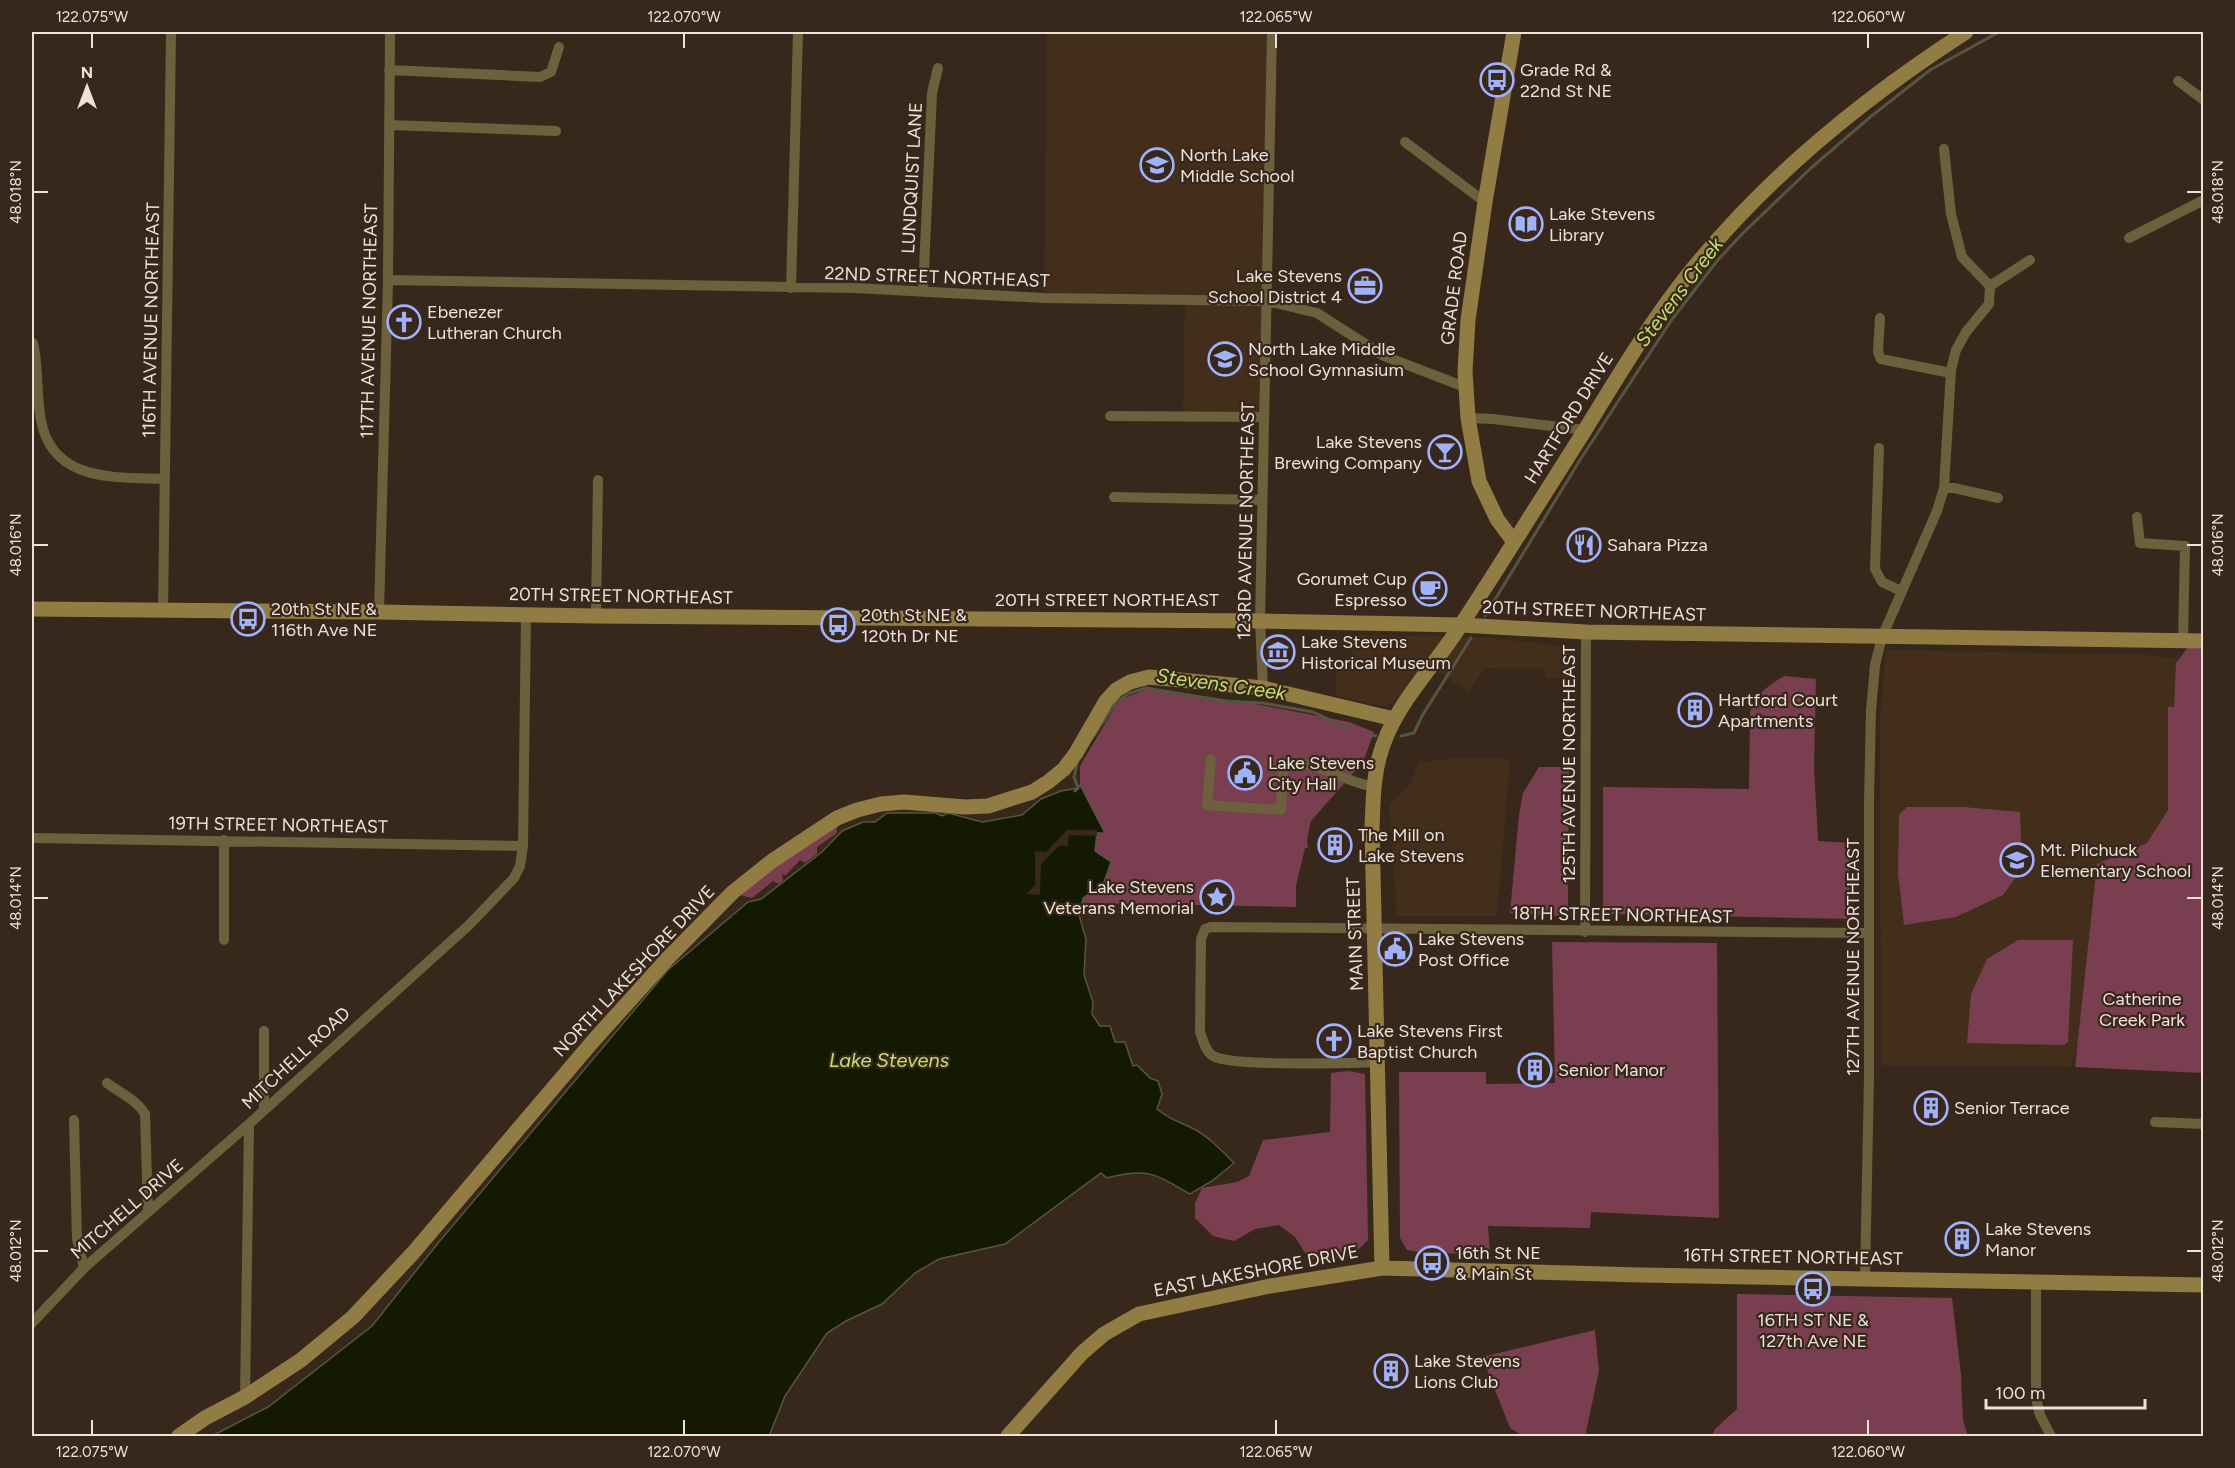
<svg xmlns="http://www.w3.org/2000/svg" width="2235" height="1468" viewBox="0 0 2235 1468" font-family="Figtree,sans-serif">
  <style>
    .built { fill: #432e1c }
    .green { fill: #793f50 }
    .water { fill: #141a01; stroke: #555642; stroke-width: 1.5 }
    .pier { fill: #38281b }
    .lines { fill: none; stroke-linecap: round; stroke-linejoin: round }
    .stream { stroke: #555642; stroke-width: 3 }
    .street { stroke: #6d603d; stroke-width: 10 }
    .secondary { stroke: #917d43; stroke-width: 15 }
    .ticks { fill: none; stroke: #ece2d9; stroke-width: 2 }
    .labels { text-anchor: middle; dominant-baseline: central; stroke-width: 4.5; stroke-linejoin: round; paint-order: stroke }
    .poi-label { font-size: 18px; fill: #ece2d9; stroke: #38281b; text-anchor: start }
    .street-label { font-size: 18px; fill: #ece2d9; stroke: #38281b }
    .park-label { font-size: 18px; fill: #f7dde2; stroke: #38281b }
    .water-label { font-size: 20px; font-style: italic; fill: #c4e068; stroke: #38281b }
    .neatline { fill: none; stroke: #ece2d9; stroke-width: 2 }
    .ticks-label { font-size: 15px; text-anchor: middle; fill: #ece2d9 }
  </style>
  <rect width="100%" height="100%" fill="#38281b"/>
  <!-- built -->
  <path class="built" d="M1047,32H1272L1264,417L1183,416L1185,300L1044,298Z
    M1352,635L1481,637L1570,647L1569,678H1546L1545,669L1484,668L1469,691L1424,664L1393,703L1384,706L1336,696V660L1352,659Z
    M1892,650L2149,655L2180,659L2186,848L2102,939L2072,1067L1881,1065L1880,722L1885,659L1887,653Z
    M1453,758L1510,759L1497,916H1397L1389,804L1409,786L1419,763Z"/>
  <!-- green -->
  <path class="green" d="M2189,646H2203V1073L2075,1067L2097,864L2147,843L2168,810V707H2174L2176,663Z
    M1784,676L1816,679L1814,767L1818,841L1850,843V919L1603,914V787L1749,789L1750,713C1755,694 1768,686 1784,676Z
    M1150,688L1250,703L1349,722L1374,732L1363,762L1311,821L1307,839L1308,848H1305L1296,886V907L1083,903V898L1103,884L1095,851L1097,833H1104L1080,785V766L1119,700Z
    M1539,767H1569L1568,908L1559,916L1510,913L1519,814L1523,793Z
    M1907,807H1963L2020,812L2021,840L2016,877L2003,895L1956,917L1904,925L1898,873L1899,815Z
    M836,823L837,833L817,847V854L805,863L800,860L786,875L782,874L783,880L779,884L773,881L752,898L736,894Z
    M2018,940H2073L2068,1042L2064,1045L1967,1043L1971,994L1987,959Z
    M1552,942L1717,943L1719,1218L1591,1212L1590,1228L1488,1226L1490,1254L1426,1253L1407,1250L1400,1238L1399,1072H1486V1084L1555,1083Z
    M1348,1071L1365,1074L1368,1240C1349,1261 1336,1259 1309,1259L1295,1237L1279,1225L1255,1229L1234,1241L1213,1236L1195,1218V1203L1202,1188L1237,1182L1249,1176L1263,1140L1330,1132L1331,1073Z
    M1737,1294L1952,1298L1961,1375L1963,1420L1968,1436H1712L1715,1429L1737,1409Z
    M1595,1330L1599,1371L1586,1432L1588,1436H1523L1510,1428L1482,1357Z"/>
  <!-- water -->
  <path class="water" d="M1080,785L1105,833H1097L1095,851L1111,862L1103,885L1083,898L1079,915L1086,939L1084,975L1093,1002L1092,1014L1100,1026H1110L1115,1042H1125L1133,1066L1137,1065L1150,1078L1158,1081L1162,1094L1157,1109C1171,1121 1179,1121 1194,1129C1209,1137 1222,1151 1234,1163L1212,1181L1190,1194C1155,1174 1148,1167 1107,1178L1101,1173L1005,1244L939,1259L915,1273L882,1304L846,1321L827,1333L785,1396L769,1436H212L268,1407L372,1326L439,1242L668,970L748,902L761,899L822,852L842,831L863,822H875L887,813H936L942,816L948,813L982,822L1022,815L1041,799L1061,791L1078,788Z"/>
  <!-- pier -->
  <path class="pier" d="M1067,830H1097V836L1069,835L1068,846H1059L1041,864L1040,895L1026,894L1035,885V851L1046,852Z"/>
  <g class="lines">
    <!-- stream -->
    <path class="stream" d="M1485,616L1580,460L1634,377L1673,318L1717,261L1743,233L1811,168L1869,118L1930,70L1999,32
      M1372,735L1376,736
      M1401,736L1414,733L1422,716L1471,638
      M1093,737L1117,701L1130,693L1146,688L1223,701L1263,703L1313,712L1348,728
      M1075,791L1078,788L1074,777L1077,763"/>
    <!-- street -->
    <path class="street" d="M389,70L540,77L551,72L559,47
      M2178,81L2204,100
      M389,125L556,131
      M1405,142L1485,202
      M2129,238L2204,200
      M388,280L854,288L1044,298L1267,301L1317,313L1384,356L1465,387
      M1990,286L2030,260
      M791,288L798,32
      M923,291L932,93L938,68
      M1880,318L1878,352L1881,359L1951,373
      M33,343C39,368 36,395 41,420C52,483 117,477 165,479
      M1110,416L1264,417
      M1468,418L1493,419L1585,430
      M1879,448L1875,569L1882,582L1901,591
      M1944,488H1954L1998,498
      M1114,497L1262,500
      M2137,517L2140,543L2185,546L2183,641
      M163,610L171,32
      M379,612L388,280L390,32
      M596,616L598,480
      M1263,688L1260,621L1272,32
      M1211,759L1207,805L1281,810L1283,773L1288,762C1319,762 1344,782 1374,787
      M32,838L523,846
      M1585,932L1586,632
      M224,940V840
      M1379,1062C1350,1063 1233,1067 1213,1056C1205,1051 1203,1040 1200,1032L1201,939L1205,929L1211,927L1869,933
      M107,1083C120,1093 136,1099 145,1114L148,1212
      M264,1110V1031
      M74,1120L77,1239L84,1268
      M2155,1122L2204,1124
      M1865,1277L1869,1078V800L1871,711L1875,665L1882,637L1937,511L1944,488L1951,370L1956,350L1966,332L1989,304L1990,286L1962,257L1951,214L1944,149
      M2036,1282V1398L2040,1415L2051,1436
      M32,1323L84,1268L249,1124
      M245,1397L249,1124L469,925L514,878L520,866L523,846L526,615"/>
    <!-- secondary -->
    <path class="secondary" d="M1514,542L1497,519L1479,481L1468,418L1465,371L1468,320L1485,202L1514,32
      M32,609L379,612L596,616L1260,621L1461,625L1586,632L2204,641
      M1382,1268L1372,829C1373,805 1373,781 1379,758C1390,714 1421,681 1447,645C1463,623 1477,600 1492,577C1523,528 1554,479 1585,430C1617,378 1649,324 1687,276C1764,179 1862,99 1966,32
      M179,1436L205,1418L245,1397L301,1360L353,1317L413,1253L594,1040L668,958L733,892L772,861L837,818L857,810L881,804L904,802L965,807L988,806L1032,792L1048,782L1064,769L1076,753L1106,701L1116,690L1130,682L1149,677L1263,688L1394,719
      M1008,1436L1082,1353L1104,1334L1139,1314L1270,1286L1382,1268L1641,1275L2204,1285"/>
  </g>
  <!-- ticks -->
  <path class="ticks" d="M92,33V48M684,33V48M1276,33V48M1868,33V48M33,192H48M2187,192H2202M33,545H48M2187,545H2202M33,898H48M2187,898H2202M33,1251H48M2187,1251H2202M92,1420V1435M684,1420V1435M1276,1420V1435M1868,1420V1435"/>
  <!-- icons -->
  <defs>
    <g id="bus-ring" transform="scale(1.725)"><circle r="9.5" fill="#38281b" stroke="#a1b2fd" stroke-width="1.5"/><path d="M-5-6H5V4H4V6H2V4H-2V6H-4V4H-5ZM-3.5-4V0h7V-4ZM-3.5 1.2v1.5H-2V1.2ZM2 1.2v1.5H3.5V1.2Z" fill="#a1b2fd"/></g>
    <g id="school-ring" transform="scale(1.725)"><circle r="9.5" fill="#38281b" stroke="#a1b2fd" stroke-width="1.5"/><path d="M0-5L7-2L0 1L-7-2ZM-4 1L0 2.5L4 1V4Q0 6-4 4Z" fill="#a1b2fd"/></g>
    <g id="library-ring" transform="scale(1.725)"><circle r="9.5" fill="#38281b" stroke="#a1b2fd" stroke-width="1.5"/><path d="M-6-4Q-3-5.5-.7-3.5V5Q-3 3-6 4ZM6-4Q3-5.5 .7-3.5V5Q3 3 6 4Z" fill="#a1b2fd"/></g>
    <g id="office-ring" transform="scale(1.725)"><circle r="9.5" fill="#38281b" stroke="#a1b2fd" stroke-width="1.5"/><path d="M-6-3h4V-5.5h4V-3h4V5H-6ZM-1-4.5V-3h2v-1.5ZM-6 0V1H6V0Z" fill="#a1b2fd"/></g>
    <g id="church-ring" transform="scale(1.725)"><circle r="9.5" fill="#38281b" stroke="#a1b2fd" stroke-width="1.5"/><path d="M-1.2-6h2.4v3.5h3.3v2.4h-3.3V6h-2.4V-.1h-3.3v-2.4h3.3Z" fill="#a1b2fd"/></g>
    <g id="bar-ring" transform="scale(1.725)"><circle r="9.5" fill="#38281b" stroke="#a1b2fd" stroke-width="1.5"/><path d="M-6-5H6L.8 .8V4.5H3.5V6h-7V4.5H-.8V.8Z" fill="#a1b2fd"/></g>
    <g id="restaurant-ring" transform="scale(1.725)"><circle r="9.5" fill="#38281b" stroke="#a1b2fd" stroke-width="1.5"/><path d="M-5-6h1v4h1v-4h1v4h1v-4h1v5L-1.5 .5V6h-2V.5L-5-1ZM5-6V6H3V1.5H1.5Q1.5-4 5-6Z" fill="#a1b2fd"/></g>
    <g id="cafe-ring" transform="scale(1.725)"><circle r="9.5" fill="#38281b" stroke="#a1b2fd" stroke-width="1.5"/><path d="M-5.5-4.5H6V0H3Q3 3.5 0 3.5H-2.5Q-5.5 3.5-5.5 0ZM3-3.2v2h1.7v-2ZM-6 4.5H4V6H-6Z" fill="#a1b2fd"/></g>
    <g id="museum-ring" transform="scale(1.725)"><circle r="9.5" fill="#38281b" stroke="#a1b2fd" stroke-width="1.5"/><path d="M0-6L6-3V-2H-6V-3ZM-5-1h2V3h-2ZM-1-1h2V3h-2ZM3-1h2V3H3ZM-6 4H6V6H-6Z" fill="#a1b2fd"/></g>
    <g id="building-ring" transform="scale(1.725)"><circle r="9.5" fill="#38281b" stroke="#a1b2fd" stroke-width="1.5"/><path d="M-4-6H4V6H1V3H-1V6H-4ZM-2.5-4.3h1.7v1.8h-1.7ZM.8-4.3h1.7v1.8H.8ZM-2.5-1h1.7V.8h-1.7ZM.8-1h1.7V.8H.8Z" fill="#a1b2fd"/></g>
    <g id="civic-ring" transform="scale(1.725)"><circle r="9.5" fill="#38281b" stroke="#a1b2fd" stroke-width="1.5"/><path d="M-.6-6.5H3V-4.5H.6V-3L4-1V1h2V6H-6V1h2V-1L-.6-3ZM-1.2 2.5V6h2.4V2.5Z" fill="#a1b2fd"/></g>
    <g id="sight-ring" transform="scale(1.725)"><circle r="9.5" fill="#38281b" stroke="#a1b2fd" stroke-width="1.5"/><path d="M0-6L1.8-2.2L6-1.7L2.9 1.2L3.7 5.4L0 3.3L-3.7 5.4L-2.9 1.2L-6-1.7L-1.8-2.2Z" fill="#a1b2fd"/></g>
  </defs>
  <g fill-rule="evenodd">
    <use href="#bus-ring" x="1497" y="80"/>
    <use href="#school-ring" x="1157" y="165"/>
    <use href="#library-ring" x="1526" y="224"/>
    <use href="#office-ring" x="1365" y="286"/>
    <use href="#church-ring" x="404" y="322"/>
    <use href="#school-ring" x="1225" y="359"/>
    <use href="#bar-ring" x="1445" y="452"/>
    <use href="#restaurant-ring" x="1584" y="545"/>
    <use href="#cafe-ring" x="1430" y="589"/>
    <use href="#bus-ring" x="248" y="619"/>
    <use href="#bus-ring" x="838" y="625"/>
    <use href="#museum-ring" x="1278" y="652"/>
    <use href="#building-ring" x="1695" y="710"/>
    <use href="#civic-ring" x="1245" y="773"/>
    <use href="#building-ring" x="1335" y="845"/>
    <use href="#school-ring" x="2017" y="860"/>
    <use href="#sight-ring" x="1217" y="897"/>
    <use href="#civic-ring" x="1395" y="949"/>
    <use href="#church-ring" x="1334" y="1041"/>
    <use href="#building-ring" x="1535" y="1070"/>
    <use href="#building-ring" x="1931" y="1108"/>
    <use href="#building-ring" x="1962" y="1239"/>
    <use href="#bus-ring" x="1432" y="1263"/>
    <use href="#bus-ring" x="1813" y="1289"/>
    <use href="#building-ring" x="1391" y="1371"/>
  </g>
  <g class="labels">
    <!-- poi labels -->
    <g class="poi-label">
      <text x="1520" y="70">Grade Rd &amp;<tspan x="1520" dy="21">22nd St NE</tspan></text>
      <text x="1180" y="155">North Lake<tspan x="1180" dy="21">Middle School</tspan></text>
      <text x="1549" y="214">Lake Stevens<tspan x="1549" dy="21">Library</tspan></text>
      <text x="1342" y="276" text-anchor="end">Lake Stevens<tspan x="1342" dy="21">School District 4</tspan></text>
      <text x="427" y="312">Ebenezer<tspan x="427" dy="21">Lutheran Church</tspan></text>
      <text x="1248" y="349">North Lake Middle<tspan x="1248" dy="21">School Gymnasium</tspan></text>
      <text x="1422" y="442" text-anchor="end">Lake Stevens<tspan x="1422" dy="21">Brewing Company</tspan></text>
      <text x="1607" y="545">Sahara Pizza</text>
      <text x="1407" y="579" text-anchor="end">Gorumet Cup<tspan x="1407" dy="21">Espresso</tspan></text>
      <text x="271" y="609">20th St NE &amp;<tspan x="271" dy="21">116th Ave NE</tspan></text>
      <text x="861" y="615">20th St NE &amp;<tspan x="861" dy="21">120th Dr NE</tspan></text>
      <text x="1301" y="642">Lake Stevens<tspan x="1301" dy="21">Historical Museum</tspan></text>
      <text x="1718" y="700">Hartford Court<tspan x="1718" dy="21">Apartments</tspan></text>
      <text x="1268" y="763">Lake Stevens<tspan x="1268" dy="21">City Hall</tspan></text>
      <text x="1358" y="835">The Mill on<tspan x="1358" dy="21">Lake Stevens</tspan></text>
      <text x="2040" y="850">Mt. Pilchuck<tspan x="2040" dy="21">Elementary School</tspan></text>
      <text x="1194" y="887" text-anchor="end">Lake Stevens<tspan x="1194" dy="21">Veterans Memorial</tspan></text>
      <text x="1418" y="939">Lake Stevens<tspan x="1418" dy="21">Post Office</tspan></text>
      <text x="1357" y="1031">Lake Stevens First<tspan x="1357" dy="21">Baptist Church</tspan></text>
      <text x="1558" y="1070">Senior Manor</text>
      <text x="1954" y="1108">Senior Terrace</text>
      <text x="1985" y="1229">Lake Stevens<tspan x="1985" dy="21">Manor</tspan></text>
      <text x="1455" y="1253">16th St NE<tspan x="1455" dy="21">&amp; Main St</tspan></text>
      <text x="1813" y="1320" text-anchor="middle">16TH ST NE &amp;<tspan x="1813" dy="21">127th Ave NE</tspan></text>
      <text x="1414" y="1361">Lake Stevens<tspan x="1414" dy="21">Lions Club</tspan></text>
    </g>
    <!-- street labels -->
    <g class="street-label">
      <text transform="translate(912 178) rotate(-87)">LUNDQUIST LANE</text>
      <text transform="translate(937 277) rotate(2)">22ND STREET NORTHEAST</text>
      <text transform="translate(1454 288) rotate(-83)">GRADE ROAD</text>
      <text transform="translate(151 320) rotate(-89)">116TH AVENUE NORTHEAST</text>
      <text transform="translate(369 321) rotate(-89)">117TH AVENUE NORTHEAST</text>
      <text transform="translate(1569 418) rotate(-58)">HARTFORD DRIVE</text>
      <text transform="translate(1246 521) rotate(-89)">123RD AVENUE NORTHEAST</text>
      <text transform="translate(621 596) rotate(1)">20TH STREET NORTHEAST</text>
      <text x="1107" y="600">20TH STREET NORTHEAST</text>
      <text transform="translate(1594 611) rotate(2)">20TH STREET NORTHEAST</text>
      <text transform="translate(1569 764) rotate(-90)">125TH AVENUE NORTHEAST</text>
      <text transform="translate(278 825) rotate(1)">19TH STREET NORTHEAST</text>
      <text transform="translate(1622 915) rotate(1)">18TH STREET NORTHEAST</text>
      <text transform="translate(1355 934) rotate(-92)">MAIN STREET</text>
      <text transform="translate(1853 957) rotate(-90)">127TH AVENUE NORTHEAST</text>
      <text transform="translate(634 971) rotate(-47)">NORTH LAKESHORE DRIVE</text>
      <text transform="translate(296 1058) rotate(-43)">MITCHELL ROAD</text>
      <text transform="translate(127 1209) rotate(-41)">MITCHELL DRIVE</text>
      <text transform="translate(1793 1257) rotate(1)">16TH STREET NORTHEAST</text>
      <text transform="translate(1256 1271) rotate(-11)">EAST LAKESHORE DRIVE</text>
    </g>
    <!-- park labels -->
    <g class="park-label">
      <text x="2142" y="999">Catherine<tspan x="2142" dy="21">Creek Park</tspan></text>
    </g>
    <!-- water labels -->
    <g class="water-label">
      <text transform="translate(1679 292) rotate(-53)">Stevens Creek</text>
      <text transform="translate(1221 684) rotate(8)">Stevens Creek</text>
      <text x="889" y="1060">Lake Stevens</text>
    </g>
  </g>
  <!-- border -->
  <rect width="2235" height="1468" fill="none" stroke="#38281b" stroke-width="66"/>
  <!-- north arrow -->
  <g transform="translate(87 87)" stroke="#38281b" stroke-width="4.5" paint-order="stroke">
  <path d="M0-4.5L10 22L0 15L-10 22Z" fill="#ece2d9"/>
  <text y="-9" font-size="16" font-weight="bold" text-anchor="middle" fill="#ece2d9">N</text>
  </g>
  <!-- scale -->
  <path d="M1986 1399v9h159v-9" fill="none" stroke="#ece2d9" stroke-width="3"/>
  <text x="1995" y="1399" font-size="18" fill="#ece2d9" stroke="#38281b" stroke-width="4.5" paint-order="stroke">100 m</text>
  <rect x="33" y="33" width="2169" height="1402" class="neatline"/>
  <g class="ticks-label">
    <text x="92" y="22">122.075°W</text>
    <text x="684" y="22">122.070°W</text>
    <text x="1276" y="22">122.065°W</text>
    <text x="1868" y="22">122.060°W</text>
    <text transform="translate(16 192) rotate(-90)" y="5">48.018°N</text>
    <text transform="translate(2218 192) rotate(-90)" y="5">48.018°N</text>
    <text transform="translate(16 545) rotate(-90)" y="5">48.016°N</text>
    <text transform="translate(2218 545) rotate(-90)" y="5">48.016°N</text>
    <text transform="translate(16 898) rotate(-90)" y="5">48.014°N</text>
    <text transform="translate(2218 898) rotate(-90)" y="5">48.014°N</text>
    <text transform="translate(16 1251) rotate(-90)" y="5">48.012°N</text>
    <text transform="translate(2218 1251) rotate(-90)" y="5">48.012°N</text>
    <text x="92" y="1457">122.075°W</text>
    <text x="684" y="1457">122.070°W</text>
    <text x="1276" y="1457">122.065°W</text>
    <text x="1868" y="1457">122.060°W</text>
  </g>
</svg>
